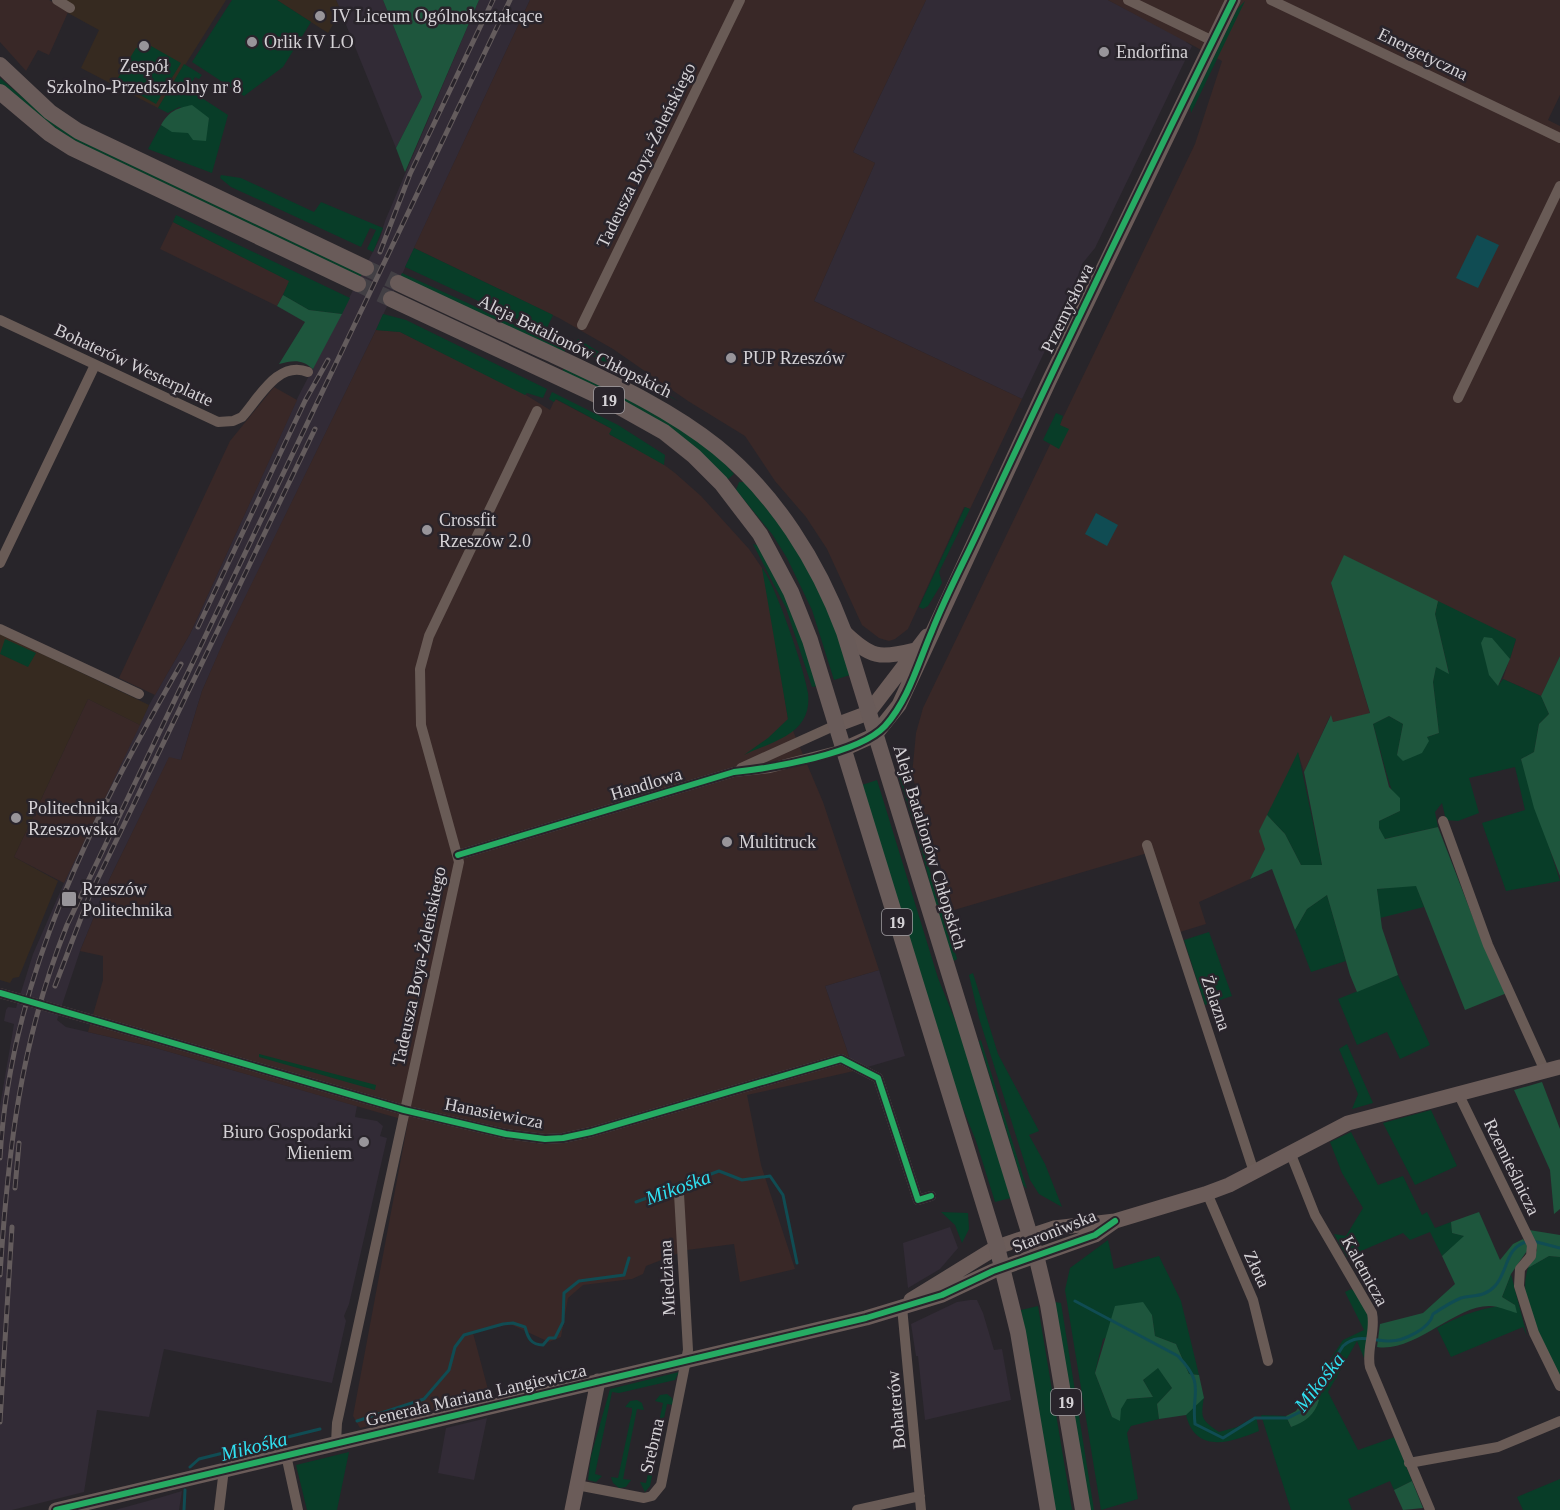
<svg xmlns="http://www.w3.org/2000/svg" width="1560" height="1510" viewBox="0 0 1560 1510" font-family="Georgia,serif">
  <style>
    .built { fill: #322b36 }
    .industrial { fill: #392827 }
    .education { fill: #362a20 }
    .green { fill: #083d28 }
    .forest { fill: #1e563d }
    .water { fill: #104c53 }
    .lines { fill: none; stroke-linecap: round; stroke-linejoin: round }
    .stream { stroke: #104c53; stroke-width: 3 }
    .primary-tunnel { stroke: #423f44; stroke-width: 16; stroke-dasharray: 16 8; stroke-linecap: butt }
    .street { stroke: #695b56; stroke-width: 10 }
    .secondary { stroke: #6b5c59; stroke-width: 15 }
    .primary { stroke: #695b59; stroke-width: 16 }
    .rail-casing { stroke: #645c5d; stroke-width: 5 }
    .rail { stroke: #29242b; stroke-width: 3; stroke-dasharray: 9; stroke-linecap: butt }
    .cycleway-casing { stroke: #29242b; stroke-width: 10 }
    .cycleway { stroke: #26ab63; stroke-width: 6 }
    .poi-dot { fill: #98959a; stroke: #29242b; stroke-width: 2 }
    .labels { text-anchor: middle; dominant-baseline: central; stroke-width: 5; stroke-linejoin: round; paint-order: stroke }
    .shield { fill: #29242b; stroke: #a19ea3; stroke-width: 1.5 }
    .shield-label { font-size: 16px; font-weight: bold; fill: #d5d2d6 }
    .poi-label { font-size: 18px; fill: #d5d2d6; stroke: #29242b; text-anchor: start }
    .street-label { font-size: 18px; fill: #d5d2d6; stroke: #29242b }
    .water-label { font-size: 20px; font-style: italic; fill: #30e1f2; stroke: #29242b }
  </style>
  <rect width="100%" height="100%" fill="#28252a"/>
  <!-- built -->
  <path class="built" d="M336,0H383L422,97L396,148Z
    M479,0H530L376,330L225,639L202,691L181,760L169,758L110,878L80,951L57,1020L66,1027L149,1046L357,1106L355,1117L377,1121L383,1126L380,1136L387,1138L349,1304L344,1316L346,1321L332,1383L164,1349L149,1417L97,1410L84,1492L12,1510H0V1106L14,1024L4,1021L6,1010L8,1007L16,1008L33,954L71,867L149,705L190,634L298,397L380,238L385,221Z
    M926,0H1108L1186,40V42L1192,46L1095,248L1082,264L1072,294L1022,399L814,301L875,163L853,152Z
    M879,970L905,1056L854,1071L825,986Z
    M950,1227L958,1248L940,1269L908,1288L903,1243Z
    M970,1300H977L983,1313L994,1350L1002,1349L1011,1400L925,1420L918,1356H916L911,1324L957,1302Z
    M487,1418L474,1480L438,1473L446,1428Z
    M182,1491L179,1510H115L162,1497Z"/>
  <!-- industrial -->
  <path class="industrial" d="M0,0H49L69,10L49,55L38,50L26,71L0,42Z
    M530,0H926L853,152L875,163L814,301L1022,399L970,509L964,507L908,629L895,639L889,641L879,638L862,625L827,549L806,517L775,481L745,436L688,401L613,349L559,318L414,248Z
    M1108,0H1560V95L1548,120L1560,126V656L1541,696L1503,679L1516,640L1331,583L1370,714L1333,722L1330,716L1304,772L1298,753L1265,849L1250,879L1199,902L1206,924L1180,932L1151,852L954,910L912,775L916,733L923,708L1195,144L1222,61Z
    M173,222L290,281L277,306L160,249Z
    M376,330L400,332L518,390L550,410L555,399L612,429L610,435L651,455L675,473L701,496L749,549L762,568L767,587L788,719L823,802L879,970L825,986L854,1071L747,1095L761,1165L795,1269L740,1282L734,1244L687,1250L646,1266L643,1274L632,1279L583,1285L568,1298L561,1337L549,1342L510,1324L473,1333L490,1397L360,1428L353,1416L408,1121L149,1046L88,1032L103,980V956L80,951L110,878L169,757L181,760L202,691L225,638Z
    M274,387L297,400L190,634L155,695L119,678L230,441Z
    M88,699L140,725L64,883L14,857Z"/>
  <!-- education -->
  <path class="education" d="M64,0H226L158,108L81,68L99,30L68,13L72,5Z
    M277,0H336L341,11L328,33Z
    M0,634L149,705L140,725L88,699L14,857L58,881L19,977L13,978L10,983L0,980Z"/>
  <!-- green -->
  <path class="green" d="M232,0H277L311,22L283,67L244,96L192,62Z
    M1245,1L1191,113L1190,105L1237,9Z
    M151,46L181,63L156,104L116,81L136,48Z
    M184,64L202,75L199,79L195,77L188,89L228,115L212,173L148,149L161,125C178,136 190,132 207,126L209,118L179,107L168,113L158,108Z
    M0,78L46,117L82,141L362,274L360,278L81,145L39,117L0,84Z
    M221,175L241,178L314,212L321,202L383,228L373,252L367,249L376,230L370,228L361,247L231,187L220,178Z
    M176,215L350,298L342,314L309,310L283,295L289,281L173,222Z
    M414,248L553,315L545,332L405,267Z
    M402,273L566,348L564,353L400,277Z
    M383,314L406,320L547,389L543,398L527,393L525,395L400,332L376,330Z
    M578,339L678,401L574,346Z
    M564,368C616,393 698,428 734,474L727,480L562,372Z
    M552,392L618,425L665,455L664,465L609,434L612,429L556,399L554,402L549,399Z
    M1056,413L1063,416L1060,425L1069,429L1059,449L1043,440Z
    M739,482H744C777,519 810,563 828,609C837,631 843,653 850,675L834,680L812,610L787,558L772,534L736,490Z
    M965,507L970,509L939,572L942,583L928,606L923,609L919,607Z
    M753,544L760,546L792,608L818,686L812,687L786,608Z
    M762,568C775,583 805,671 808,693C809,703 808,712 803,720C793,738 762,746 744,755L768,738L788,719Z
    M1438,601L1516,639L1510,659L1503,652L1498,686L1503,679L1541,696L1549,714L1539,724L1534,752L1521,759L1560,881L1506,891L1482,823L1525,810L1515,767L1469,778L1479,813L1458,821L1446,820L1442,803L1435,812L1438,827L1384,839L1379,828V821L1400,811C1387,783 1382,753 1373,724L1389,716L1403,724L1397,755L1427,737L1439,733L1433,682L1436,666L1449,673L1435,614Z
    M5,639L36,653L28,667L0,654Z
    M1298,752L1322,865H1301L1285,834L1267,815Z
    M898,774H900L957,959L954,961L944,940L919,840Z
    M877,780L938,978L960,1032L1011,1198L995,1202L976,1141L951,1079L862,785Z
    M1416,885L1424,907L1380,918L1377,889Z
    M1327,895L1346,961L1311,972L1295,930L1307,909Z
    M1209,932L1232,996L1205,1005L1184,940Z
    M973,973L998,1054L1039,1131L1029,1135L1045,1164L1062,1207L1039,1194L1030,1180L979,1018L969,975Z
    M1398,975L1430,1045L1400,1059L1387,1032L1357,1045L1338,999Z
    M981,1040L1027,1189L1023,1185L979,1041Z
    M1347,1044L1373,1103L1352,1109L1358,1094L1339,1049Z
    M259,1054L376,1085L375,1090L259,1057Z
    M1431,1110L1457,1166L1415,1185L1383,1123Z
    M1351,1132L1378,1185L1403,1176L1422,1215L1427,1212L1435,1228L1451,1222L1452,1233L1465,1236L1442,1256L1430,1232L1410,1240L1403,1233L1347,1257L1334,1234L1346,1236L1363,1208L1342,1173L1330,1142Z
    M941,1212L968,1213L969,1229L962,1243L955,1225Z
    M1108,1240L1114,1269L1159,1256L1181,1301L1199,1375L1189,1374L1176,1344L1155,1336L1152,1315L1103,1339L1095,1373L1112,1417L1127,1399L1153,1397L1143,1380L1158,1367L1172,1388L1157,1404L1159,1419L1131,1426L1127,1433L1138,1499L1101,1510L1065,1290L1070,1268Z
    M1549,1256L1560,1257V1377C1544,1345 1516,1305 1528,1268Z
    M1511,1274L1527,1336L1523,1327L1451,1357L1437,1328C1463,1314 1485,1306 1515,1305L1502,1297Z
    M1351,1289C1375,1306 1370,1334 1364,1358L1357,1341L1328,1392L1358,1450L1395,1437L1412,1481L1394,1490L1390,1481L1348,1499L1352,1510H1291L1261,1415L1286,1416L1291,1427L1319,1400L1308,1393L1343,1340L1364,1330L1345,1292Z
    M1055,1302L1061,1303L1094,1510H1090Z
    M1038,1306L1072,1510H1055L1021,1310Z
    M679,1372L675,1380L619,1393L612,1392L595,1474L602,1476L596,1482L588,1480L591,1456L610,1389Z
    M667,1394L672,1398L674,1405L667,1404L650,1486L645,1492L640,1482L646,1483L663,1403L655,1401L660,1395Z
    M1204,1396C1201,1418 1200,1419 1219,1432L1237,1427L1256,1416L1259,1431C1232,1442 1196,1455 1186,1415Z
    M637,1400L642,1403L644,1410L637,1409L623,1479L631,1480L626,1487L619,1488L613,1483L611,1477L618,1478L632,1412V1408L625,1407L630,1401Z
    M349,1452L337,1510H307L296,1465Z
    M1560,1479V1510H1523L1517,1497Z"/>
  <!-- forest -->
  <path class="forest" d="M383,0H479L405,172L396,148L422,97Z
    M192,105L209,118L206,141L193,140L188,133L172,132L161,125C169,111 177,108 192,105Z
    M283,295L309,310L342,314L313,369C302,359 293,360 279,364L305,322L277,306Z
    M1344,555L1438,601L1435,614L1449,674L1436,667L1433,682L1439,733L1427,737L1429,741L1422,753L1403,761L1397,755L1403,724L1389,716L1373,724L1389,787L1400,798V811L1379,821V828L1385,839L1438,827L1480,936L1507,993L1465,1010L1416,886L1377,889L1382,928L1398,975L1357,992L1350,975L1327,895L1307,909L1295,930L1272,869L1250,879L1265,849L1259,831L1267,815L1285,834L1301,865H1322L1304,772L1331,715L1333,722L1370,713L1331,583Z
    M1484,637L1492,638L1510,659L1498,686L1489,675L1481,643Z
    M1560,656V876L1534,808L1521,759L1534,752L1539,724L1549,714L1541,696Z
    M1542,1082L1560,1129V1209L1554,1214L1550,1170L1514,1090Z
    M1479,1212L1500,1260L1513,1244L1523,1239L1529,1248L1511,1274L1502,1297L1515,1305L1517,1313C1509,1311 1498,1306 1490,1306C1455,1305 1415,1353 1377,1347L1380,1324L1423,1313L1455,1284L1442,1256L1464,1236L1452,1233L1451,1222Z
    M1529,1230L1560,1235V1257L1549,1256L1528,1268L1537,1250Z
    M1143,1302L1152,1315L1155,1336L1176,1344L1189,1374L1199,1375L1204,1398L1186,1415L1159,1419L1157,1404L1172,1388L1158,1368L1143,1380L1153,1397L1127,1399L1121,1409L1120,1421L1112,1417L1095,1373L1115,1306Z
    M1308,1393L1319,1400C1315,1415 1305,1422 1291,1427L1286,1416L1296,1411Z
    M1412,1481L1423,1508L1403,1510L1394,1490Z"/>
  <!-- water -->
  <path class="water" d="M1477,235L1499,245L1478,288L1456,278Z
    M1096,513L1118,525L1107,546L1085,534Z"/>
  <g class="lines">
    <!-- stream -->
    <path class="stream" d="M636,1202L719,1171L742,1180L770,1176L783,1195L797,1263
      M1533,1241L1560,1248
      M1075,1301L1178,1356C1206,1385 1191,1391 1195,1424L1223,1438L1255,1418H1288L1302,1411L1343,1346C1357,1333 1372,1341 1390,1341C1403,1341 1430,1329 1433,1314C1442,1308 1451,1302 1461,1298C1474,1295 1485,1297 1495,1286C1508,1272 1505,1248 1526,1242
      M357,1421L424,1399L449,1370L455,1347L464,1335L503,1324L513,1323L525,1327C528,1338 531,1345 543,1345L549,1338H555L563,1322L564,1293L579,1281L624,1275L629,1258
      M190,1467L199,1459L320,1429
      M184,1510L185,1490"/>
    <!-- primary-tunnel -->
    <path class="primary-tunnel" d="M366,268L398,283
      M358,284L391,299"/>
    <!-- street -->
    <path class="street" d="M57,0L70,8
      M1128,0L1213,41
      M1271,0L1560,138
      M0,320L218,422L233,421L242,417C259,398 278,360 308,372
      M582,325L740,0
      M1458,398L1560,186
      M0,563L95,365
      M0,629L139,694
      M741,768L836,725
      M1443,821L1488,945L1545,1071
      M1147,845L1254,1172
      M458,855L734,772L770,768L844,749
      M0,993L404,1110L506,1134L545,1139L563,1138L591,1132L841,1059L878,1078L918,1200L931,1196
      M1458,1093L1532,1245L1531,1256L1520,1269L1519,1286L1534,1333L1560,1386
      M1290,1152L1315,1215L1372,1313C1376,1332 1366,1349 1370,1367L1430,1510
      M1207,1193L1253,1300L1268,1361
      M902,1307L921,1510
      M336,1443L337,1423L459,862L421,725L420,669L429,636L537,411
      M286,1455L298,1510
      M1409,1463L1498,1447L1560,1421
      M577,1485L644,1498L652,1496L661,1485L688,1350L679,1194
      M219,1510L224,1469
      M857,1510L920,1496"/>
    <!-- secondary -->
    <path class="secondary" d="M844,632C871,658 879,659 915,650
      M836,725L868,713L927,636
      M844,749L875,735L899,705L1049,381L1233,0
      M911,1300L997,1247L1054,1228L1115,1221L1205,1194L1229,1185L1348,1123L1560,1067
      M56,1510L866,1318L942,1295L993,1271L1095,1235L1115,1221
      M572,1510L598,1381"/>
    <!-- primary -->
    <path class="primary" d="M0,65L50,112L78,131L366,268
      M0,92L50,134L72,148L358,284
      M398,283C449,307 500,331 551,354C608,381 667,407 717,447C775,494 818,562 844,632L1036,1255L1048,1305L1083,1510
      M391,299L607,400L664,432L694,456L721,483L760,534L791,592L810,640L997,1247L1018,1332L1048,1510"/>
    <!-- rail casing -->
    <g class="rail-casing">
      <path id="rail" d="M380,252L410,174L493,0
        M198,627L305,401L328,360
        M55,986L89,897L315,429
        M0,1158C10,977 93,818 181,664
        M15,1188L19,1143
        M0,1275C8,1151 20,1042 67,925L510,0
        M0,1422L12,1227"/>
    </g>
    <!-- rail -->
    <use href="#rail" class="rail"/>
    <!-- cycleway casing -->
    <g class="cycleway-casing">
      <path id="cycleway" d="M458,855L734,772C772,768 859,754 885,726C909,699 918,663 932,631C946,595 965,560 981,525C1063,349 1147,174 1233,0
        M0,993L404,1110L506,1134L545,1139L563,1138L591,1132L841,1059L878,1078L918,1200L931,1196
        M56,1510L866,1318L942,1295L993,1271L1095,1235L1115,1221"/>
    </g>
    <!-- cycleway -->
    <use href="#cycleway" class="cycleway"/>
  </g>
  <!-- markers -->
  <g class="poi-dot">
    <circle cx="320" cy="16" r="6"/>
    <circle cx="252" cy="42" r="6"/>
    <circle cx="144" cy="46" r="6"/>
    <circle cx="1104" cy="52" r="6"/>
    <circle cx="731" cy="358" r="6"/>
    <circle cx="427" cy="530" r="6"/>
    <circle cx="16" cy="818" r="6"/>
    <circle cx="727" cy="842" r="6"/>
    <rect x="61" y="891" width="16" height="16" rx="3"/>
    <circle cx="364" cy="1142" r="6"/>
  </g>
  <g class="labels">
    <!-- shield labels -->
    <g class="shield">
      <rect x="594" y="387" width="30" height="26" rx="4.5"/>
      <rect x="882" y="909" width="30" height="26" rx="4.5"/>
      <rect x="1051" y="1389" width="30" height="26" rx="4.5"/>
    </g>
    <g class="shield-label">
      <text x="609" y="400">19</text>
      <text x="897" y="922">19</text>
      <text x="1066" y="1402">19</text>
    </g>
    <!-- poi labels -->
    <g class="poi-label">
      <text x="332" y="16">IV Liceum Ogólnokształcące</text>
      <text x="264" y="42">Orlik IV LO</text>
      <text x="1116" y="52">Endorfina</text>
      <text x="144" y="66" text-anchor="middle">Zespół<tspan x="144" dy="21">Szkolno-Przedszkolny nr 8</tspan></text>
      <text x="743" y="358">PUP Rzeszów</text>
      <text x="439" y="520">Crossfit<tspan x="439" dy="21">Rzeszów 2.0</tspan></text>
      <text x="28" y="808">Politechnika<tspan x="28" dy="21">Rzeszowska</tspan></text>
      <text x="739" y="842">Multitruck</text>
      <text x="82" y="889">Rzeszów<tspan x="82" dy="21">Politechnika</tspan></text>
      <text x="352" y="1132" text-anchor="end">Biuro Gospodarki<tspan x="352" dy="21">Mieniem</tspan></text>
    </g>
    <!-- street labels -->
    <g class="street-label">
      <text transform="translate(1423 54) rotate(26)">Energetyczna</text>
      <text transform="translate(646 155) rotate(-64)">Tadeusza Boya-Żeleńskiego</text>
      <text transform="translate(1067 308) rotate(-64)">Przemysłowa</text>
      <text transform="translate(575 346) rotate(26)">Aleja Batalionów Chłopskich</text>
      <text transform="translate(134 365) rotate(25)">Bohaterów Westerplatte</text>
      <text transform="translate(646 784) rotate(-17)">Handlowa</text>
      <text transform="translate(930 847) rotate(73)">Aleja Batalionów Chłopskich</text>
      <text transform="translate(419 966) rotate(-78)">Tadeusza Boya-Żeleńskiego</text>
      <text transform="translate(1216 1003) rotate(71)">Żelazna</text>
      <text transform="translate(494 1113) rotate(11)">Hanasiewicza</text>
      <text transform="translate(1512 1167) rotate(64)">Rzemieślnicza</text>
      <text transform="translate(1054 1231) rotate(-22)">Staroniwska</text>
      <text transform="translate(1257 1269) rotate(65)">Złota</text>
      <text transform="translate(1365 1271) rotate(61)">Kaletnicza</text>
      <text transform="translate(667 1278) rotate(-93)">Miedziana</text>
      <text transform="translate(476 1395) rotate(-13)">Generała Mariana Langiewicza</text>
      <text transform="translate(896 1410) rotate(-95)">Bohaterów</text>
      <text transform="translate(652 1446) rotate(-77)">Srebrna</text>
    </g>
    <!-- water labels -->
    <g class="water-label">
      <text transform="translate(678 1187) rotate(-20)">Mikośka</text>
      <text transform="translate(1319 1382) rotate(-52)">Mikośka</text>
      <text transform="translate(254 1446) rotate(-14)">Mikośka</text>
    </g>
  </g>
</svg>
